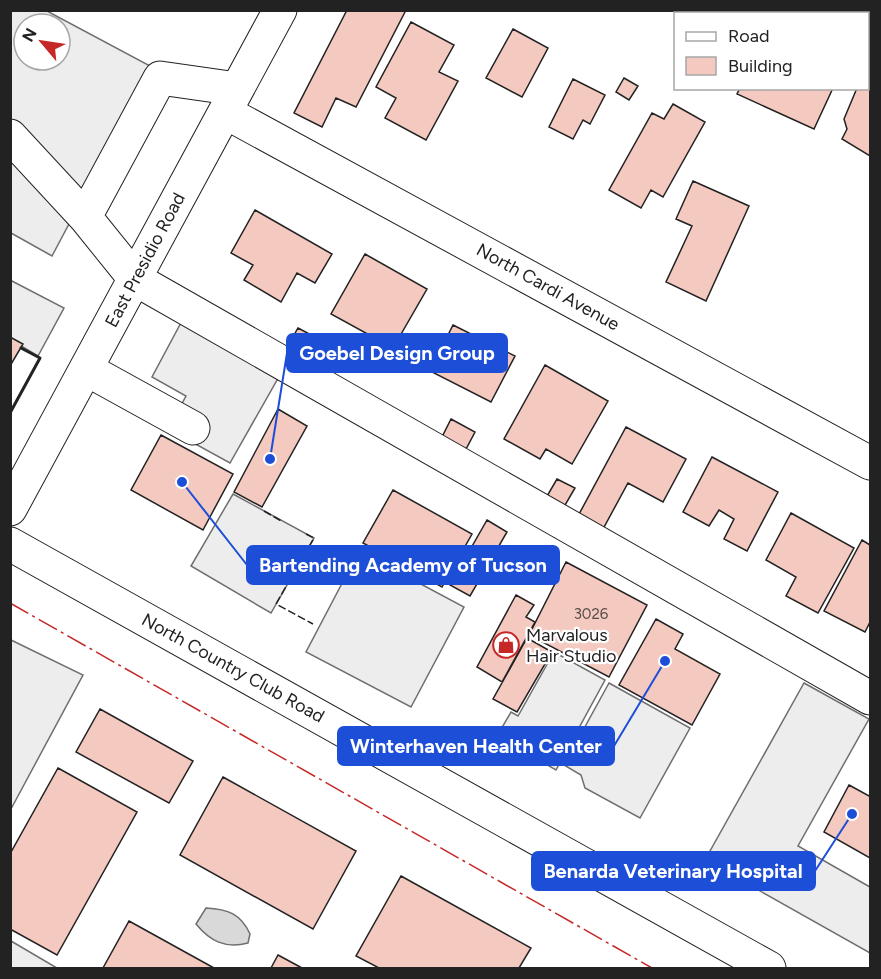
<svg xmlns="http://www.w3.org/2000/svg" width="881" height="979" viewBox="0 0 881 979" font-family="Figtree,sans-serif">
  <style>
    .parking { fill: #ededed; stroke: #6f6f6f; stroke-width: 1.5; fill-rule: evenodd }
    .water { fill: #d9d9d9; stroke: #6f6f6f; stroke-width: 1.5 }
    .building { fill: #f3c9c0; stroke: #222; stroke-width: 1.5 }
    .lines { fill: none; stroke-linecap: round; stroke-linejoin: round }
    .minor-casing { stroke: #222; stroke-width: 35 }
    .major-casing { stroke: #222; stroke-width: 35 }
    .minor { stroke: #fff; stroke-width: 33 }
    .major { stroke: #fff; stroke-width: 33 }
    .fence { stroke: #222; stroke-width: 1.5; stroke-dasharray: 8 3; stroke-linecap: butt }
    .wall { stroke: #222; stroke-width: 3 }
    .power { stroke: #c62828; stroke-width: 1.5; stroke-dasharray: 21 4.5 3 4.5; stroke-linecap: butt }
    .labels { text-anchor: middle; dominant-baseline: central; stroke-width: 4.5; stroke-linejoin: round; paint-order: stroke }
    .number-label { font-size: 15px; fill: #564c4a }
    .street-label { font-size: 18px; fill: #222; stroke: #fff }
    .poi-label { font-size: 18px; fill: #222; stroke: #fff; text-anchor: start }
    .leader { fill: none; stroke: #1d4ed8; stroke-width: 2 }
    .callout-dot { fill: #1d4ed8; stroke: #fff; stroke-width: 2 }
    .callout { fill: #1d4ed8; stroke: #1d4ed8; stroke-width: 2 }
    .callout-label { font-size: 20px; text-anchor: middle; font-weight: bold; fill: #fff }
  </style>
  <rect width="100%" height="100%" fill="#fff"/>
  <!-- parking -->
  <path class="parking" d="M10,11H47L152,67L52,256L11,233ZM24,24H60V60H24Z
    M10,280L64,308L38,356L11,340Z
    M183,319L281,373L230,463L168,429L186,396L152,377Z
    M233,494L314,538L271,613L191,566Z
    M359,551L464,607L411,707L306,652Z
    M11,640L83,675L11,809Z
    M554,652L605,680L556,770L497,736L511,712L518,716Z
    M609,683L690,728L640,818L585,788L581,775L564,765Z
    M804,683L869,719L798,846L870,887V953L705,860Z
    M11,941L57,968H11Z"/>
  <!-- water -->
  <path class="water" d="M206,908C228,909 241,914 250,934L248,943C225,949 210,941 196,924Z"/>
  <!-- building -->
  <path class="building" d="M347,10H406L356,107L336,98L322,127L294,113Z
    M411,22L454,45L439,72L458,81L426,140L385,118L396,98L376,87Z
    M513,29L548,48L522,97L486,78Z
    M868,74L870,75V156L842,139L847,129L844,119L857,88H868Z
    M624,78L638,86L629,100L616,92Z
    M573,79L605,95L590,124L583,120L573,139L549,127Z
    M740,88H833L814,129L737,94Z
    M673,104L705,122L663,197L651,190L641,208L609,190L652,113L664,119Z
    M693,181L749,206L706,301L666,282L692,226L676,219Z
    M255,210L332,254L315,283L297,273L281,302L244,280L253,265L231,253Z
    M365,254L427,289L393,348L331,314Z
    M453,325L515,356L491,402L430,371Z
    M298,328L317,338L308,352L290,342Z
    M10,337L23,344L10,366Z
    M545,365L608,401L572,464L546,449L540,459L504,439Z
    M278,409L307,426L262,507L234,492Z
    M451,419L475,432L465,451L441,439Z
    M626,427L686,459L663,502L628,483L603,529L578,516Z
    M161,435L233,474L203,530L131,490Z
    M712,457L778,492L747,551L724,539L734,519L719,510L709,526L683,512Z
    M557,479L575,488L561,512L543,503Z
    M393,490L472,534L442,587L363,543Z
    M791,513L854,548L818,613L786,596L796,577L766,560Z
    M487,520L507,532L470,596L450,585Z
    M862,540L870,545V622L865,632L824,611Z
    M566,562L647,605L609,677L529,635Z
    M516,595L534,605L526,617L535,622L502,682L477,667Z
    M656,619L683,634L675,649L720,674L692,725L619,685Z
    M527,638L552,652L517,712L493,699Z
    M100,709L193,761L169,803L76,752Z
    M58,768L137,812L57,955L10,929V854Z
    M223,777L356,851L313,929L180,855Z
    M849,785L869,796L870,794V858L824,832Z
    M401,876L531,948L519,968H379L356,956Z
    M129,921L214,968H103Z
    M278,955L302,968H271Z"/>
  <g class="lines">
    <!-- minor casing -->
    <g class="minor-casing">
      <path id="minor" d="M225,112L870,463
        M10,136L85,217L135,279L870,698
        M85,217L160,78L237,89
        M86,369L193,428
        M10,509L280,10"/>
    </g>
    <!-- major casing -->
    <g class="major-casing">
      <path id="major" d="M10,544L769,968"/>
    </g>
    <!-- minor -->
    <use href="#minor" class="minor"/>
    <!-- major -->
    <use href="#major" class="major"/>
    <!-- fence -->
    <path class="fence" d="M264,511L283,522
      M306,534L314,538L276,604L313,624"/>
    <!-- wall -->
    <path class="wall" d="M10,413L40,358L21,348"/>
    <!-- power -->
    <path class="power" d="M10,603L652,968"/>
  </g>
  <!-- icons -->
  <defs>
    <g id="shop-ring" transform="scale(1.35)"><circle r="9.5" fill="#fff" stroke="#c62828" stroke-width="1.5"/><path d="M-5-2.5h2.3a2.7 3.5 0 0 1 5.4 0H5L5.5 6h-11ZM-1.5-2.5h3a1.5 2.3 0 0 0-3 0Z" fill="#c62828"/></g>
  </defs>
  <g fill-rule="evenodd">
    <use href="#shop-ring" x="506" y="645"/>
  </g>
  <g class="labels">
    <!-- number labels -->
    <g class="number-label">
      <text x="591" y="614">3026</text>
    </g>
    <!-- street labels -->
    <g class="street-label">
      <text transform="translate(145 260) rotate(-62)">East Presidio Road</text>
      <text transform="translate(548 287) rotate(29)">North Cardi Avenue</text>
      <text transform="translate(233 668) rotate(29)">North Country Club Road</text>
    </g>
    <!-- poi labels -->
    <g class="poi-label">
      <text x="526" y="635">Marvalous<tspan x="526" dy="21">Hair Studio</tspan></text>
    </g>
  </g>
  <!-- callouts -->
  <path class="leader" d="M270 459L287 353M182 482L247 565M665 661L614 746M852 814L815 871"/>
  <g class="callout-dot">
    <circle cx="270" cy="459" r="6"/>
    <circle cx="182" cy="482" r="6"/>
    <circle cx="665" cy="661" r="6"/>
    <circle cx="852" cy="814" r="6"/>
  </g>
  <g class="callout">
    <rect x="287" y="334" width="220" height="38" rx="6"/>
    <rect x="247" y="546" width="312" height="38" rx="6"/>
    <rect x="338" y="727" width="276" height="38" rx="6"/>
    <rect x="532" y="852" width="283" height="38" rx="6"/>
  </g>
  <g class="callout-label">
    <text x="397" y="360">Goebel Design Group</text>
    <text x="403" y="572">Bartending Academy of Tucson</text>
    <text x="476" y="753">Winterhaven Health Center</text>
    <text x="673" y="878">Benarda Veterinary Hospital</text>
  </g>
  <!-- border -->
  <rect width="881" height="979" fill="none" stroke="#222222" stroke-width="24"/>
  <!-- legend -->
  <rect x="674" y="12" width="195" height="78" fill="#ffffff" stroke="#a7a7a7" stroke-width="1.5"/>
  <rect x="686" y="32" width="30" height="9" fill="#ffffff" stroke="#a7a7a7" stroke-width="1.5"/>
  <text x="728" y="42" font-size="18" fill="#222222">Road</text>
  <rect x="686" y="57" width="30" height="18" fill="#f3c9c0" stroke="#a7a7a7" stroke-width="1.5"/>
  <text x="728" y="72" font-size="18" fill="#222222">Building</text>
  <!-- north arrow -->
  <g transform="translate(42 42) rotate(299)"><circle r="28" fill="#ffffff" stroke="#a7a7a7" stroke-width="1.5"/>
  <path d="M0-4.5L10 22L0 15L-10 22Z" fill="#c62828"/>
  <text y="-9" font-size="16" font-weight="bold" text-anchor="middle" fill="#222222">N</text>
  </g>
</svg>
